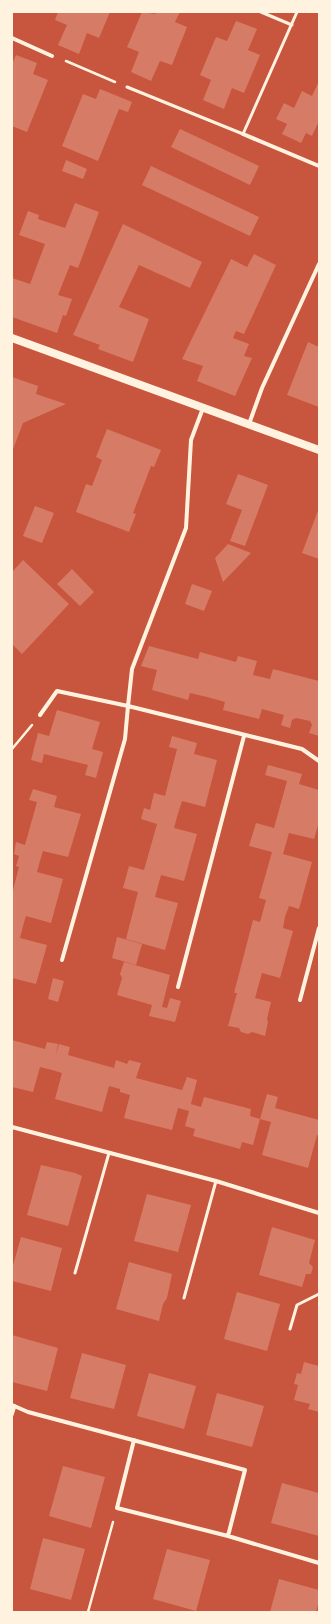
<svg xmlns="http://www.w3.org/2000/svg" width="331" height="1624" viewBox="0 0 331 1624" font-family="Overpass,sans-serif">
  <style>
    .building { fill: #d67c66 }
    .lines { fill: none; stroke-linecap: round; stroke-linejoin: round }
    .path { stroke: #fff3e0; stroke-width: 2.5 }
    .service { stroke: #fff3e0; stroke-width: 3 }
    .minor { stroke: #fff3e0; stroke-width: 4 }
    .secondary { stroke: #fff3e0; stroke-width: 8 }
  </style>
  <rect width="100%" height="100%" fill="#c8553d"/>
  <!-- building -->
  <path class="building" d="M58,12H110L99,38L87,33L79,54L58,45L67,25L55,20Z
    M142,12L155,14L156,12H180L175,22L187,27L172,65L160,61L151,81L131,72L139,52L127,47Z
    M236,21L257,29L248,50L260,55L244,93L232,88L224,109L203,100L211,80L200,75L216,37L227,41Z
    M16,55L37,63L33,74L48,80L27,132L12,126V64Z
    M319,81V121L312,136L306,133L301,143L282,134L287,124L276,119L284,103L294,108L302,91L312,96Z
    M100,89L132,102L128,112L119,109L98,161L62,146L83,94L96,99Z
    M180,129L259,166L250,185L171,147Z
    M66,160L87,169L83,179L62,171Z
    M151,166L259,217L250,236L142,185Z
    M75,203L99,212L78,268L70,265L58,295L72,299L66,316L63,315L57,333L12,317V278L30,284L45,244L19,235L28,211L39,215L38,219L65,228Z
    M123,224L202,262L190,288L139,265L119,307L149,319L133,362L98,349L100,345L73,335Z
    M254,254L276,265L244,334L236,331L233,338L249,344L244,356L252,358L235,396L197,381L203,366L182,359L231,259L247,267Z
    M308,342L319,347V407L287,395Z
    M12,377L38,386L36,394L66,404L23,423L12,452Z
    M107,429L161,450L154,467L151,466L133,513L136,514L129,532L76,512L86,484L92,486L102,460L96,457Z
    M238,474L268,485L245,546L230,541L242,510L226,504Z
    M35,506L54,513L42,543L23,536Z
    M319,508V559L302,553Z
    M228,544L251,553L223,582L215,558Z
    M23,560L69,604L22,654L12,644V572Z
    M72,569L94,592L80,606L57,584Z
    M192,584L212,591L204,611L185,604Z
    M149,646L198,659L200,652L236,662L238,656L257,661L253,675L270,679L273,669L319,681V736L309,733L312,725L310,721L296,718L292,720L290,728L281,725L284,715L262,709L259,719L223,710L225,702L207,697L190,693L188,700L152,690L157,670L141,666Z
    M57,710L100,722L92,749L103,752L96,778L85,775L88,765L44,754L42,763L31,760L38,733L49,736Z
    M172,736L197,743L194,754L217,760L205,807L182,801L177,817L174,828L197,834L184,881L161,875L155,897L178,903L165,950L126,939L138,892L123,888L129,866L144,870L157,824L141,819L144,808L150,810L154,793L165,796L177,749L169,747Z
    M268,765L302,774L299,784L319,790V822L314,839L289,833L283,854L312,862L299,909L289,906L285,917L283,928L293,931L280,978L262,973L255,998L271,1002L267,1019L268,1022L265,1036L252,1032L248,1034L241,1032L239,1028L228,1026L237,993H234L253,920L260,922L266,900L259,898L272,852L249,846L256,823L274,828L287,781L265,775Z
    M33,789L57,796L54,807L81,814L68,857L43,851L40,861L37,872L63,879L51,923L26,916L23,926L20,938L47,945L36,984L12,978V894L19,867L16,866L19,856L14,854L16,842L25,845L37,802L29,800Z
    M117,937L142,944L136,965L112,958Z
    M124,962L170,975L162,1007L167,1008L170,998L181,1001L175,1022L149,1016L152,1005L117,995L122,978L120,974Z
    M53,978L64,981L58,1002L48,999Z
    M12,1040L45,1049L47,1042L58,1044L56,1055L59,1044L70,1047L68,1055L114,1068L116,1060L127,1064L129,1060L141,1063L136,1078L182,1090L187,1077L197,1080L191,1104L201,1107L204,1097L251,1109L250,1116L260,1119L267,1094L278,1097L275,1108L319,1120V1136L317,1135L308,1168L262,1155L271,1122L260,1119L253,1145L242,1142L240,1149L193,1136L195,1129L185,1126L189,1111L178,1108L172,1130L124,1118L130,1095L120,1092V1089L109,1086L102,1112L55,1099L62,1073L52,1070L40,1067L33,1092L12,1087Z
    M41,1165L75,1173L82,1176L68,1226L27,1215Z
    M147,1194L191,1205L178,1252L134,1241Z
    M272,1227L315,1240L309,1263L313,1267L311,1274H306L302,1287L259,1275Z
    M21,1237L62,1248L51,1291L12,1281V1269Z
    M129,1262L172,1274L167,1298L163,1304L159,1321L116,1309Z
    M237,1292L280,1304L267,1351L224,1339Z
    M12,1335L58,1348L47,1391L12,1382Z
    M82,1353L126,1365L114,1409L70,1398Z
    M304,1362L319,1366V1412L308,1409L310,1404L294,1400L298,1385L294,1384L297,1373L301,1374Z
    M149,1373L196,1386L184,1429L137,1416Z
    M217,1393L264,1406L252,1447L206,1435Z
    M63,1466L105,1477L91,1528L49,1516Z
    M282,1483L319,1493V1536L271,1523Z
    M43,1538L85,1549L71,1600L30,1589Z
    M167,1549L210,1560L196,1611L153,1599Z
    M279,1579L319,1590V1601L316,1612H270Z"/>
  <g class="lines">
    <!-- path -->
    <path class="path" d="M66,61L115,82
      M12,749L32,725
      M88,1612L113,1522"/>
    <!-- service -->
    <path class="service" d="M261,12L292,25
      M127,87L243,134L297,12
      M75,1273L109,1153
      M184,1298L216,1181
      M290,1329L297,1305L319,1294
      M12,1415L15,1406"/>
    <!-- minor -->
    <path class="minor" d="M12,38L52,56
      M243,134L319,166
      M203,408L191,440L186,528L132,669L128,706L302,749L319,761
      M249,424L262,388L319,264
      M40,715L57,691L128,706L125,739L62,960
      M178,987L244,736
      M300,1000L319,928
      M12,1127L216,1181L319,1213
      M12,1405L28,1412L245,1470L228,1536L319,1563
      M134,1440L117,1508L228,1536"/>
    <!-- secondary -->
    <path class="secondary" d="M12,338L319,450"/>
  </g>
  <!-- border -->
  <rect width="331" height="1624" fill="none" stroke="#fff3e0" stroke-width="26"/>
</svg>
